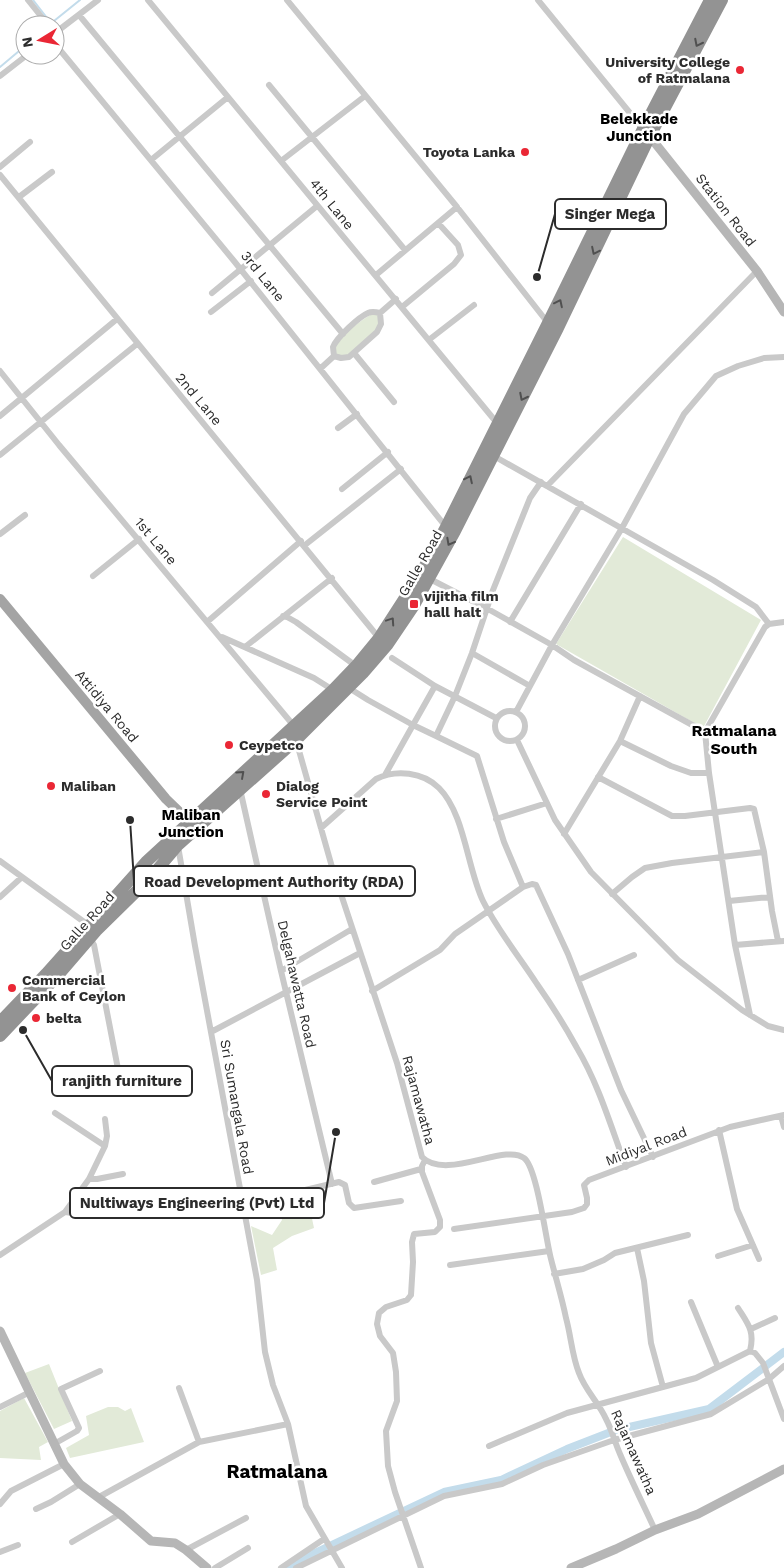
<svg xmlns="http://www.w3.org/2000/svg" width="784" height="1568" viewBox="0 0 784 1568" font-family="'Work Sans',sans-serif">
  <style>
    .green { fill: #e2ead8 }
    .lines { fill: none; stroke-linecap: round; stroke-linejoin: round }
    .stream { stroke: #c3dceb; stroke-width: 2 }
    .canal { stroke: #c3dceb; stroke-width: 8 }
    .street { stroke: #c9c9c9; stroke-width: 6 }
    .secondary { stroke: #b6b6b6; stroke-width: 9 }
    .primary { stroke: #a4a4a4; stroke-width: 10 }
    .highway { stroke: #939393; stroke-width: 12 }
    .oneway { stroke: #505050 }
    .poi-dot { fill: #ea2735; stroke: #fff; stroke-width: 2 }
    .labels { text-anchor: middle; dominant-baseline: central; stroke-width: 5; stroke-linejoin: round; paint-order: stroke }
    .poi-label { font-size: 14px; font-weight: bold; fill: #2c2c2c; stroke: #fff; text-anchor: start }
    .street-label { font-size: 14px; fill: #2c2c2c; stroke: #fff }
    .neighbourhood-label { font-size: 15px; font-weight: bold; fill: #000; stroke: #fff }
    .quarter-label { font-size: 16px; font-weight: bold; fill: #000; stroke: #fff }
    .district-label { font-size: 19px; font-weight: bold; fill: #000; stroke: #fff }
    .leader { fill: none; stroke: #2c2c2c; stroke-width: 2 }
    .callout-dot { fill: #2c2c2c; stroke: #fff; stroke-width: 2 }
    .callout { fill: #fff; stroke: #2c2c2c; stroke-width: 2 }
    .callout-label { font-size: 15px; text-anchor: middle; font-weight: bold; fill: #2c2c2c }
  </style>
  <rect width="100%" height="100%" fill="#fff"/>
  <!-- green -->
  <path class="green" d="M372,314L378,315L379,328L349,355L344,356L336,355C336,352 335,349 336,347C338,337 364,318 372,314Z
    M623,537L761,620L703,728L556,644Z
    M307,1195L314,1228L292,1236L273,1248L277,1270L261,1275L251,1226L272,1235L282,1220L279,1201Z
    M49,1364L72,1421L54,1429L25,1373Z
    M24,1398L48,1442L39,1447L41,1460L0,1458V1411Z
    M108,1407H118L125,1411L131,1408L144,1442L70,1458L66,1448L89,1435L86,1416Z"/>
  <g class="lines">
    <!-- stream -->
    <path class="stream" d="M33,0L51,23
      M49,25L80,0
      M0,67L25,46"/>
    <!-- canal -->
    <path class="canal" d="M289,1568L300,1560L444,1492L501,1480L567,1449L616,1430L709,1409L784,1352"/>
    <!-- street -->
    <path class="street" d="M28,0L44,20
      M148,0L497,423
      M287,0L457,207L548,323
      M538,0L643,129
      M79,15L343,334
      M55,33L98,0
      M55,44L234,261L446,527
      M0,76L27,55
      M269,85L405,250
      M151,160L228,97
      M281,161L365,96
      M0,167L30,142
      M0,175L379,638
      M19,197L52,172
      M376,275L457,207
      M212,293L317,206
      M402,307L454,264L461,255L458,245L438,223
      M211,312L251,281
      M380,313L396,299
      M430,339L474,305
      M354,353L394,402
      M334,356L341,358L349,357L377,332L381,324L380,313
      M334,356L333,347C337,337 359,317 368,313C372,311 376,312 380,313
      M321,368L334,356
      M0,371L59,445L294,726
      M0,416L117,319
      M338,428L357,414
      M0,455L137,344
      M492,455L713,580L756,607L769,624
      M547,486L757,271
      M342,489L388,452
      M0,534L25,515
      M305,545L401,469
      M93,576L139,539
      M428,578L488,609L552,645L574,660L705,732
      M283,616L287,617L296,622L356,666
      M207,622L301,541
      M510,622L581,504
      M222,637L314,678L333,690
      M245,647L332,578
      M472,653L530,686
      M392,658L435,686L496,718
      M349,688L368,700L413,725L435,686
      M495 726a15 15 0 1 1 30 0a15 15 0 1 1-30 0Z
      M516,712L552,645L622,528L684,414L716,376L738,366L764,358L784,357
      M436,736L477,756L504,842L523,887
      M296,740L332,867L397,1063L422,1157C446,1181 505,1143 524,1158C537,1167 546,1241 551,1259C556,1279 562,1298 566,1318C571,1336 572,1356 579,1373C585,1390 599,1403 606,1419C612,1430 615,1443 620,1454C631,1480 643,1504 655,1530
      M517,740L555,820L591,872L678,960L742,1010L768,1026L784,1030
      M620,741L671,766L691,773H709
      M385,775L413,725L436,736L455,696L472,653L493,590L530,498L541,482
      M598,777L672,816H685L750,808L754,809L764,852
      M240,789L281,971L332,1184
      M496,819L547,803
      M321,828L376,779C396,769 423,772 439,788C465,814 467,868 483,901C498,931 519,956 537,984C551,1004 565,1026 577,1048C599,1085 611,1127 626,1167
      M564,834L620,741L640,696
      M178,846L195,946L257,1280L265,1352L273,1385L288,1424L306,1506L342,1568
      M0,861L91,927
      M612,894L632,877L645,868L672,863L764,852L772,911L778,941
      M0,897L22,877
      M729,901L770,897
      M90,938L94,945L118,1069
      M735,945L784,941
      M281,971L352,929
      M578,980L634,955
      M372,991L440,950L455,934L510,896L523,887L532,884L536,885L568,954L621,1090L653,1157
      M750,1015L735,945L709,773L705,732L765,627L769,624L784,622
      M211,1032L360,953
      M55,1113L105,1146L107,1136L105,1119
      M781,1116L784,1127
      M719,1130L737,1209L759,1259
      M89,1179H97L123,1174
      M374,1182L421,1169
      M65,1212L80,1214L116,1208
      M164,1216L242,1205L339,1182L345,1185L349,1203L354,1208L401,1201
      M454,1229L572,1212L584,1208L587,1204V1198L584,1185L589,1180L730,1127L784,1115
      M637,1248L644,1281L651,1343L663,1387
      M0,1255L65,1212L89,1179L105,1146
      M718,1256L753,1245
      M450,1265L549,1251
      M554,1274L583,1269L604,1260L615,1253L688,1235
      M691,1302L718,1367
      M738,1308C748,1324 755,1331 750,1351
      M751,1329L775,1318
      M179,1388L199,1442
      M0,1407L30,1392
      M54,1444L77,1431L79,1428L61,1389L100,1371
      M489,1446L567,1413L696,1378L750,1351L755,1353L763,1363L784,1419
      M99,1497L199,1442L288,1424
      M0,1504L11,1491L64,1464
      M36,1509L51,1502L80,1484
      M72,1542L120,1514
      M186,1550L246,1518
      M0,1552L18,1545
      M215,1568L248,1548
      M281,1568L324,1539
      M296,1568L444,1496L502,1484L543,1465L614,1440L711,1414L769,1379L784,1366
      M421,1568L395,1492L388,1466L386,1431L397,1401L396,1372L393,1353L380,1336L377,1324L379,1313L386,1307L407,1300L411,1295L413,1262L412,1242L414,1234L435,1232L440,1227V1220L422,1172V1166L425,1160"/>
    <!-- secondary -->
    <path class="secondary" d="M647,133L757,271L784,312
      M0,1331L64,1464L80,1484L120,1514L151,1541L175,1543L186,1550L207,1568
      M571,1568L616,1549L655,1530L698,1514L784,1469"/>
    <!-- primary -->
    <path class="primary" d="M0,599L166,799L194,826"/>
    <!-- highway -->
    <path class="highway" d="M0,1022L46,974L146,862L333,690L356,666L379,638L421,573L446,527L548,323L643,129L710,0
      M0,1036L59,974L96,931L151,877L178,845L296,740L363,673L388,644L413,607L455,531L558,328L650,136L722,0"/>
  </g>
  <!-- one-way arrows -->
  <defs><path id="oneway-chevron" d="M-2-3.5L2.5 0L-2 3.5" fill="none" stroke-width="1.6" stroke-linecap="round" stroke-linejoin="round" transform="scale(1.25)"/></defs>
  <g class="oneway">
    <use href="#oneway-chevron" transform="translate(698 43) rotate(117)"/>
    <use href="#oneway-chevron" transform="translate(595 251) rotate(116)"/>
    <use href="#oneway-chevron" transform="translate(559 303) rotate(-64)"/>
    <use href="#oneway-chevron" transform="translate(523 397) rotate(117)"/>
    <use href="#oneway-chevron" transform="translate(469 479) rotate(-64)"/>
    <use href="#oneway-chevron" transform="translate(450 542) rotate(118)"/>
    <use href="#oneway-chevron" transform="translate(391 621) rotate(-56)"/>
    <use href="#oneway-chevron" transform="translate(241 774) rotate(-42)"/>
  </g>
  <!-- markers -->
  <g class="poi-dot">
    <circle cx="740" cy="70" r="5"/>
    <circle cx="525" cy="152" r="5"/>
    <rect x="409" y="599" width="10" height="10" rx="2.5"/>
    <circle cx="229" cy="745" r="5"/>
    <circle cx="51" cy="786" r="5"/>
    <circle cx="266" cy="794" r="5"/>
    <circle cx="12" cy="988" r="5"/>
    <circle cx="36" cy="1018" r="5"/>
  </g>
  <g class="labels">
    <!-- poi labels -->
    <g class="poi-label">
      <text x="730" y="62" text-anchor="end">University College<tspan x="730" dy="16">of Ratmalana</tspan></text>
      <text x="515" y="152" text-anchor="end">Toyota Lanka</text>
      <text x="424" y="596">vijitha film<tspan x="424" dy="16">hall halt</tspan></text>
      <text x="239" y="745">Ceypetco</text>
      <text x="61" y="786">Maliban</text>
      <text x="276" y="786">Dialog<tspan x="276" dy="16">Service Point</tspan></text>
      <text x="22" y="980">Commercial<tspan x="22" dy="16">Bank of Ceylon</tspan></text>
      <text x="46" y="1018">belta</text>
    </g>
    <!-- street labels -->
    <g class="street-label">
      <text transform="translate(332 204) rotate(51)">4th Lane</text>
      <text transform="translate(726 210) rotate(52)">Station Road</text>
      <text transform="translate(263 276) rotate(51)">3rd Lane</text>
      <text transform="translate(199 399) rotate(50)">2nd Lane</text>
      <text transform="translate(156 541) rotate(50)">1st Lane</text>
      <text transform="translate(420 563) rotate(-60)">Galle Road</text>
      <text transform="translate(107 706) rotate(50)">Attidiya Road</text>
      <text transform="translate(87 921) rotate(-48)">Galle Road</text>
      <text transform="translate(297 984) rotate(77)">Delgahawatta Road</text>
      <text transform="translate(419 1100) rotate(75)">Rajamawatha</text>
      <text transform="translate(237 1107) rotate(80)">Sri Sumangala Road</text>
      <text transform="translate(646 1146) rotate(-21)">Midiyal Road</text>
      <text transform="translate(634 1452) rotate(66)">Rajamawatha</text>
    </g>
    <!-- neighbourhood labels -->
    <g class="neighbourhood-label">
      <text x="639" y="119">Belekkade<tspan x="639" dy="17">Junction</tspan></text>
      <text x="191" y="815">Maliban<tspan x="191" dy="17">Junction</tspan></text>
    </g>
    <!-- quarter labels -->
    <g class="quarter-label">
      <text x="734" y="730">Ratmalana<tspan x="734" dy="18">South</tspan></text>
    </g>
    <!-- district labels -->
    <g class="district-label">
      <text x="277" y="1471">Ratmalana</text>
    </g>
  </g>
  <!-- callouts -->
  <path class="leader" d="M537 277L555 214M130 820L134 881M23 1030L52 1081M336 1132L324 1203"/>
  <g class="callout-dot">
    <circle cx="537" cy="277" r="5"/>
    <circle cx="130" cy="820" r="5"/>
    <circle cx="23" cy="1030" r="5"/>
    <circle cx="336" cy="1132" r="5"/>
  </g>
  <g class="callout">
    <rect x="555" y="199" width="111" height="30" rx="5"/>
    <rect x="134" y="866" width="281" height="30" rx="5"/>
    <rect x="52" y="1066" width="140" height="30" rx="5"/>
    <rect x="70" y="1188" width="254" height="30" rx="5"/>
  </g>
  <g class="callout-label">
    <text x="610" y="219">Singer Mega</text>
    <text x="274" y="887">Road Development Authority (RDA)</text>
    <text x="122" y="1086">ranjith furniture</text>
    <text x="197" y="1208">Nultiways Engineering (Pvt) Ltd</text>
  </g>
  <!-- north arrow -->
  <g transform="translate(40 40) rotate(260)"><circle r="24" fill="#ffffff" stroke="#ababab"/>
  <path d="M0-4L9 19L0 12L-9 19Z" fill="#ea2735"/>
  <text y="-8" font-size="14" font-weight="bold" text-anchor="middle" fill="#2c2c2c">N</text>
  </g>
</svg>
